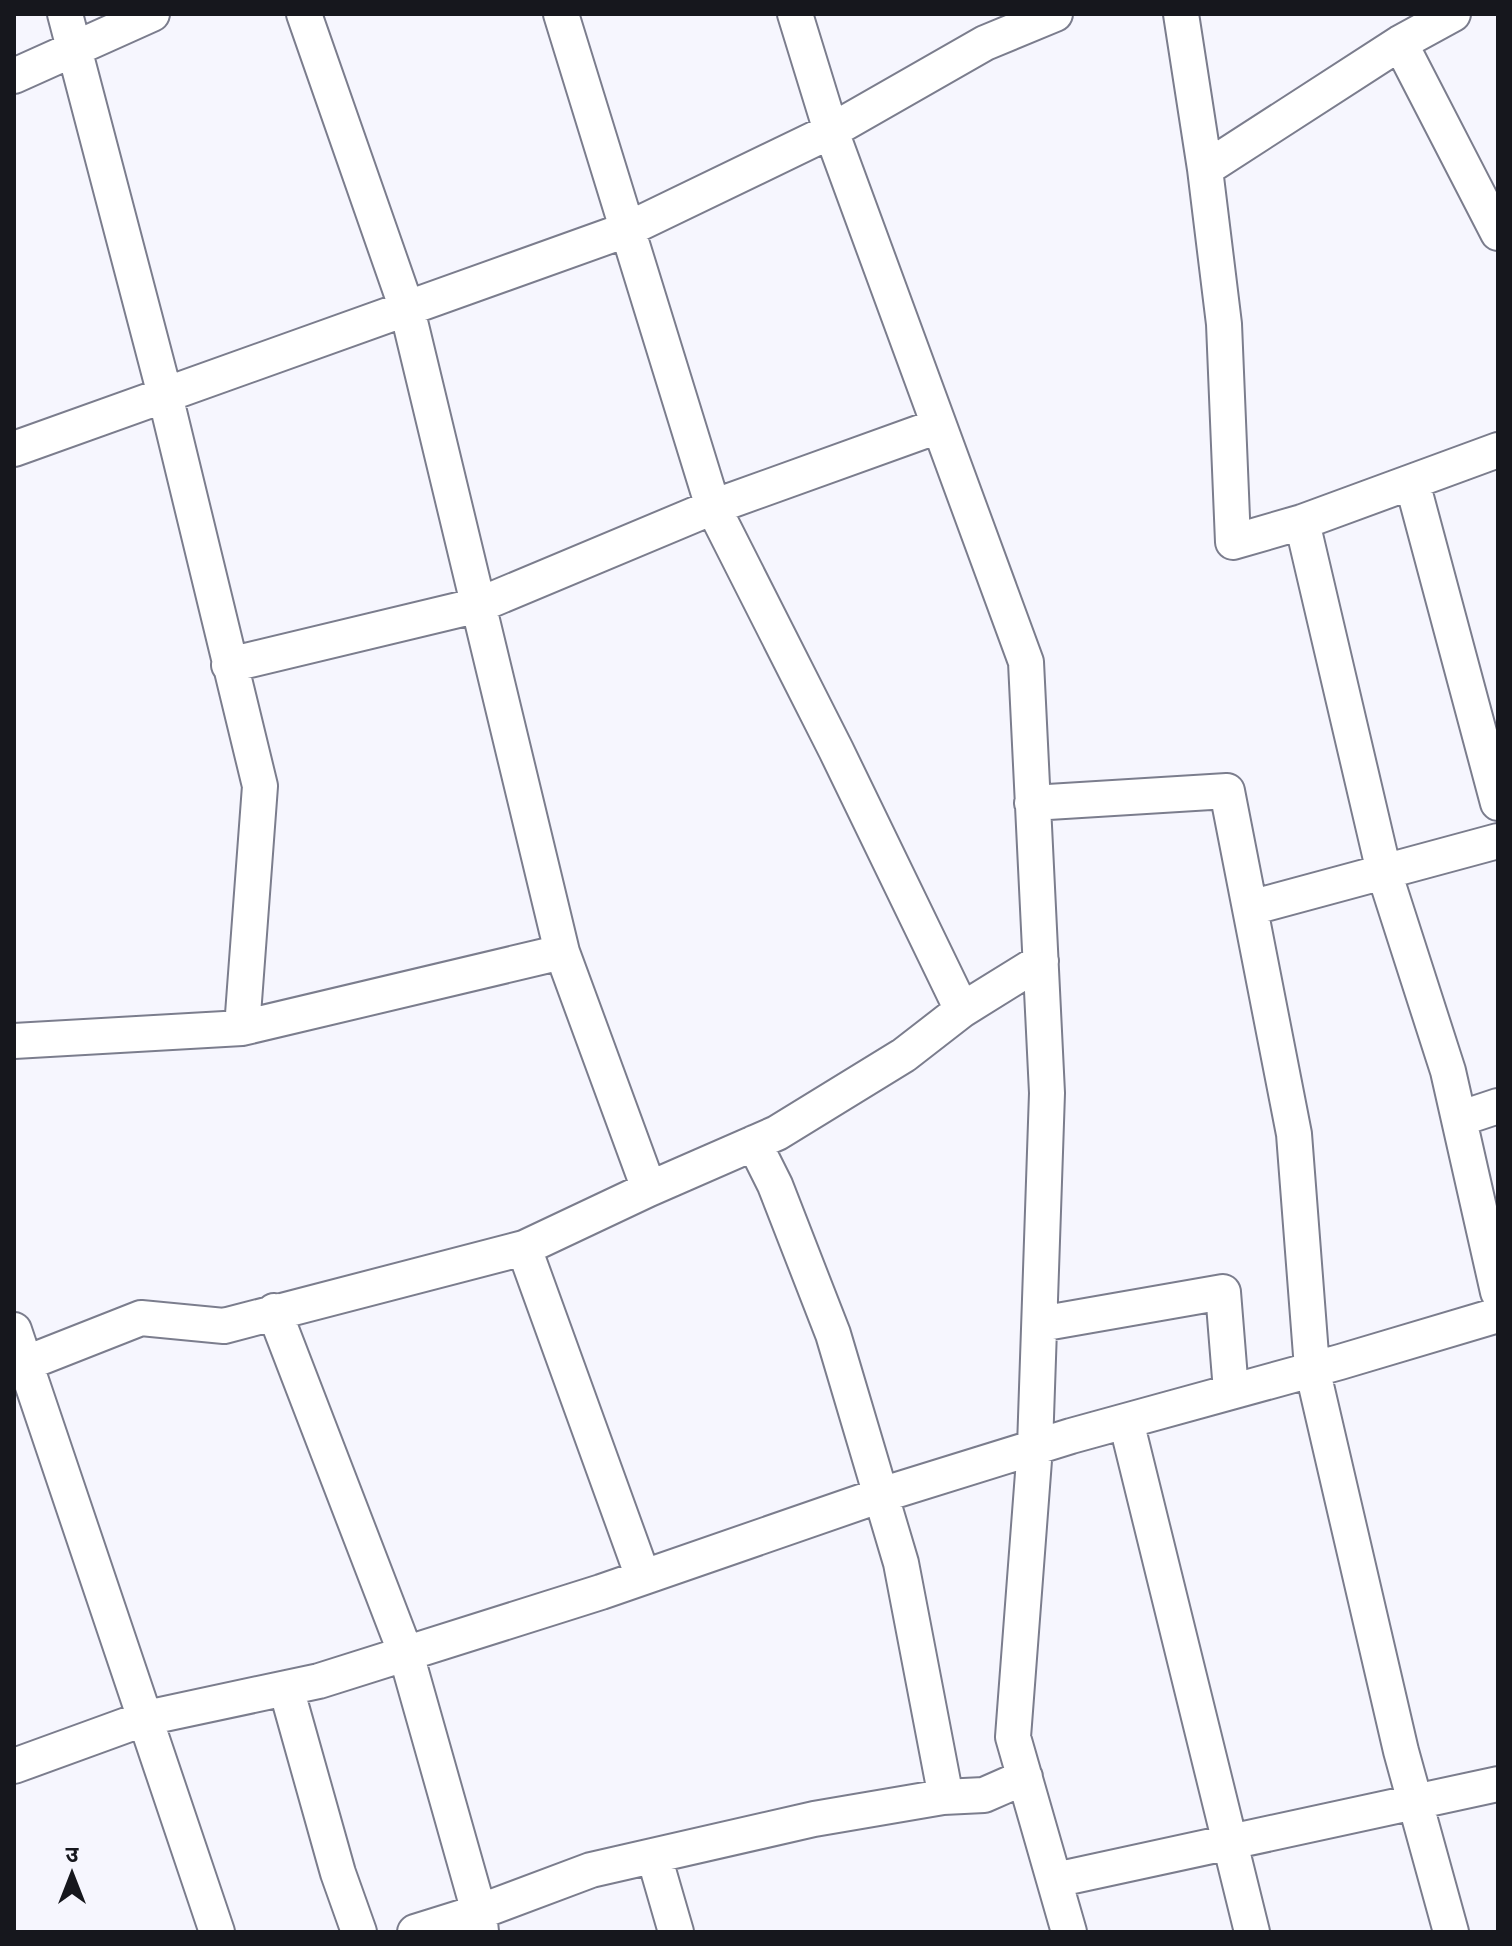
<svg xmlns="http://www.w3.org/2000/svg" width="1512" height="1946" viewBox="0 0 1512 1946" font-family="'Times New Roman','Noto Sans Devanagari',serif">
  <style>
    .lines { fill: none; stroke-linecap: round; stroke-linejoin: round }
    .street-casing { stroke: #7b7d8d; stroke-width: 38 }
    .street { stroke: #fff; stroke-width: 34 }
  </style>
  <rect width="100%" height="100%" fill="#f6f6fe"/>
  <g class="lines">
    <!-- street casing -->
    <g class="street-casing">
      <path id="street" d="M65,14L165,395L260,786L242,1028L562,952L407,309L304,14
        M561,14L713,507L836,750L962,1010L1041,961
        M795,14L831,131L1026,662L1047,1093L1035,1447L1013,1737L1069,1932
        M1181,14L1205,169L1400,43L1453,14
        M1400,43L1498,233
        M14,76L152,14
        M1205,169L1224,324L1233,542L1302,522L1498,450
        M14,449L626,230L831,131L985,43L1055,14
        M1412,482L1498,803
        M1302,522L1384,872L1448,1071L1498,1292
        M229,665L479,605L713,507L938,426
        M1032,803L1227,791L1294,1134L1312,1368L1401,1751L1451,1932
        M1250,908L1498,841
        M562,952L649,1189L777,1133L904,1055L962,1010
        M14,1041L242,1028
        M1459,1119L1498,1106
        M754,1143L775,1185L833,1334L901,1563L943,1782V1797
        M274,1311L406,1654L479,1912L481,1932
        M1040,1324L1223,1292L1231,1391
        M14,1330L217,1932
        M14,1368L141,1318L224,1326L524,1248
        M1126,1421L1252,1932
        M643,1577L524,1248L649,1189
        M286,1688L338,1873L359,1932
        M14,1766L146,1718L319,1681L601,1592L881,1495L1071,1436L1340,1362L1498,1315
        M654,1856L676,1932
        M1055,1880L1498,1784
        M415,1932L479,1912L591,1870L814,1819L943,1797L984,1795L1025,1777"/>
    </g>
    <!-- street -->
    <use href="#street" class="street"/>
  </g>
  <!-- border -->
  <rect width="1512" height="1946" fill="none" stroke="#16171d" stroke-width="32"/>
  <!-- north arrow -->
  <g transform="translate(72 1874)" stroke="#f6f6fe" stroke-width="6" paint-order="stroke">
  <path d="M0-6L14 30L0 20L-14 30Z" fill="#16171d"/>
  <text y="-12" font-size="22" font-weight="bold" text-anchor="middle" fill="#16171d">उ</text>
  </g>
</svg>
